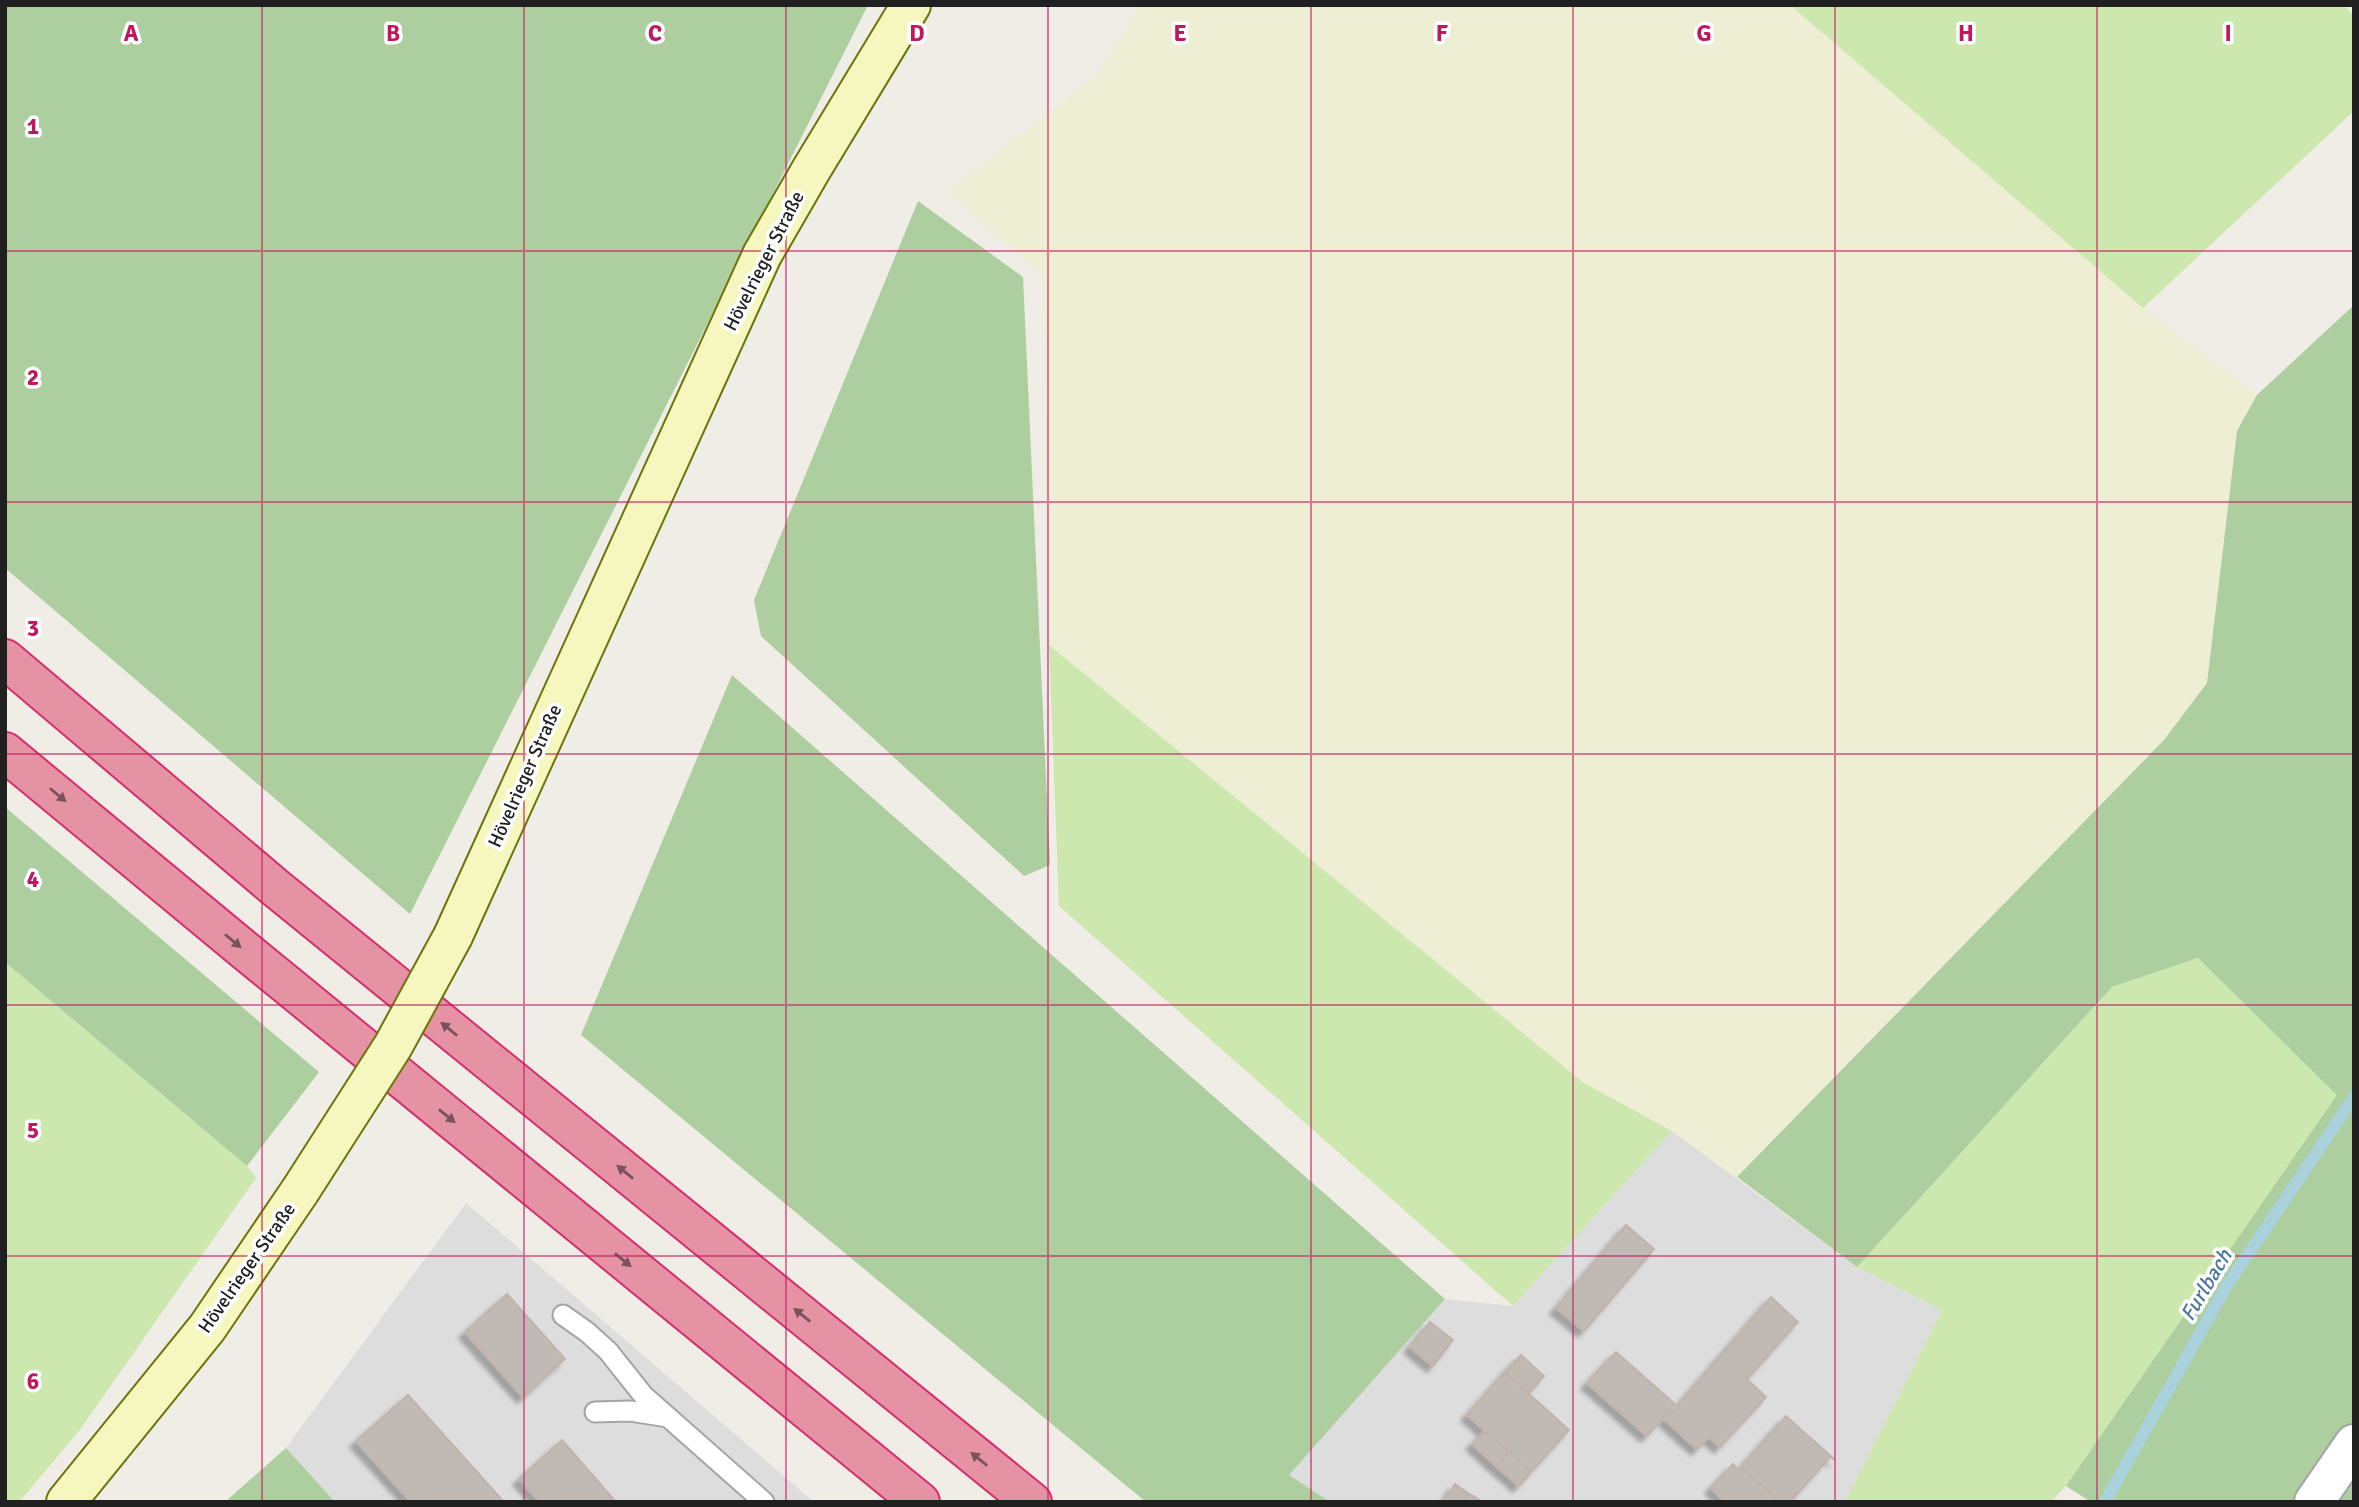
<svg xmlns="http://www.w3.org/2000/svg" width="2359" height="1507" viewBox="0 0 2359 1507" font-family="Signika,sans-serif">
  <style>
    .residential { fill: #dedddd }
    .farmland { fill: #edeed3 }
    .grass { fill: #cde8af }
    .forest { fill: #adce9e }
    .lines { fill: none; stroke-linecap: round; stroke-linejoin: round }
    .stream { stroke: #a9d2dc; stroke-width: 12 }
    .building { fill: #c1b9b3; stroke: #c1b4aa; stroke-width: 2; filter: url(#shadow) }
    .service-casing { stroke: #a4a4a4; stroke-width: 23 }
    .minor-casing { stroke: #a4a4a4; stroke-width: 42 }
    .secondary-casing { stroke: #6c7509; stroke-width: 42 }
    .motorway-casing { stroke: #d42e6c; stroke-width: 42 }
    .service { stroke: #fff; stroke-width: 19 }
    .minor { stroke: #fff; stroke-width: 38 }
    .secondary { stroke: #f6f7be; stroke-width: 38 }
    .motorway { stroke: #e492a4; stroke-width: 38 }
    .secondary-bridge-casing { stroke: #6c7509; stroke-width: 42; stroke-linecap: butt }
    .secondary-bridge { stroke: #f6f7be; stroke-width: 38 }
    .oneway { fill: #78535b }
    .grid { fill: none; stroke: #c2185b; stroke-width: 2; stroke-opacity: 0.55 }
    .labels { text-anchor: middle; dominant-baseline: central; stroke-width: 7; stroke-linejoin: round; paint-order: stroke }
    .street-label { font-size: 19px; fill: #202020; stroke: #fff }
    .water-label { font-size: 21px; font-style: italic; fill: #49769d; stroke: #fff }
    .grid-label { font-size: 23px; text-anchor: middle; font-weight: bold; fill: #c2185b; stroke: #fff; stroke-width: 7; stroke-linejoin: round; paint-order: stroke }
  </style>
  <defs>
    <filter id="shadow"><feDropShadow dx="-6" dy="6" stdDeviation="2" flood-color="#0004"/></filter>
  </defs>
  <rect width="100%" height="100%" fill="#f0ede7"/>
  <!-- residential -->
  <path class="residential" d="M1672,1131L1857,1267L1943,1309L1845,1502H1330L1288,1476L1445,1299L1513,1306Z
    M466,1203L814,1502H335L286,1448Z"/>
  <!-- farmland -->
  <path class="farmland" d="M1137,5H1790L2143,308L2257,395L2237,431L2207,683L2164,740L1736,1177L1672,1131L1584,1083L1049,645L1043,275L948,192L1099,73L1137,11Z"/>
  <!-- grass -->
  <path class="grass" d="M1790,5H2343L2354,15V111L2143,308Z
    M1049,645L1584,1083L1672,1131L1513,1306L1059,906Z
    M2198,958L2338,1095L2066,1486L2051,1502H1845L1942,1310L1857,1267L2112,987Z
    M5,962L247,1166L256,1178L79,1431L19,1502H5Z"/>
  <!-- forest -->
  <path class="forest" d="M5,5H868L410,914L5,568Z
    M918,201L1023,277L1050,865L1024,876L761,636L754,600Z
    M2354,305V1502H2091L2066,1486L2337,1095L2198,958L2112,987L1857,1267L1737,1177L2164,740L2207,683L2237,431L2257,395Z
    M732,675L1445,1299L1289,1475L1330,1502H1146L581,1035Z
    M5,807L319,1072L247,1166L5,962Z
    M286,1448L335,1502H225Z"/>
  <g class="lines">
    <!-- stream -->
    <path class="stream" d="M2105,1502L2226,1287L2354,1097"/>
  </g>
  <!-- building -->
  <path class="building" d="M1626,1225L1654,1249L1584,1331L1556,1308Z
    M507,1294L565,1359L523,1397L465,1332Z
    M1771,1297L1798,1322L1747,1379L1766,1397L1720,1447L1709,1437L1697,1449L1665,1420Z
    M1430,1322L1453,1340L1433,1366L1410,1347Z
    M1616,1352L1675,1404L1647,1436L1587,1383Z
    M1521,1355L1544,1376L1529,1393L1505,1372Z
    M1505,1372L1569,1430L1531,1472L1467,1415Z
    M408,1395L504,1502H411L356,1441Z
    M1786,1416L1835,1460L1830,1457L1790,1502H1780L1741,1467Z
    M1485,1431L1509,1452L1496,1466L1472,1444Z
    M562,1440L616,1502H540L519,1479Z
    M1509,1452L1531,1472L1519,1486L1496,1466Z
    M1733,1464L1738,1470L1741,1467L1780,1502H1725L1711,1488Z
    M1455,1484L1468,1493L1463,1502H1444Z
    M1468,1493L1483,1502H1463Z"/>
  <g class="lines">
    <!-- service casing -->
    <g class="service-casing">
      <path id="service" d="M563,1315L587,1332L608,1351L643,1395L764,1502
        M595,1412L630,1411L668,1417"/>
    </g>
    <!-- minor casing -->
    <g class="minor-casing">
      <path id="minor" d="M2314,1502L2354,1444"/>
    </g>
    <!-- secondary casing -->
    <g class="secondary-casing">
      <path id="secondary" d="M453,936L762,255L811,170L911,5
        M66,1502L207,1328L300,1191"/>
    </g>
    <!-- motorway casing -->
    <g class="motorway-casing">
      <path id="motorway" d="M5,659L277,889L1032,1502
        M5,752L248,953L920,1502"/>
    </g>
    <!-- service -->
    <use href="#service" class="service"/>
    <!-- minor -->
    <use href="#minor" class="minor"/>
    <!-- secondary -->
    <use href="#secondary" class="secondary"/>
    <!-- motorway -->
    <use href="#motorway" class="motorway"/>
    <!-- secondary-bridge casing -->
    <g class="secondary-bridge-casing">
      <path id="secondary-bridge" d="M300,1191L393,1046L453,936"/>
    </g>
    <!-- secondary-bridge -->
    <use href="#secondary-bridge" class="secondary-bridge"/>
  </g>
  <!-- one-way arrows -->
  <defs><path id="oneway-solid" d="M-6-.8H1V-3.2L6.5 0L1 3.2V.8H-6Z" transform="scale(1.75)"/></defs>
  <g class="oneway">
    <use href="#oneway-solid" transform="translate(58 795) rotate(40)"/>
    <use href="#oneway-solid" transform="translate(233 941) rotate(40)"/>
    <use href="#oneway-solid" transform="translate(449 1029) rotate(-141)"/>
    <use href="#oneway-solid" transform="translate(447 1116) rotate(39)"/>
    <use href="#oneway-solid" transform="translate(625 1172) rotate(-141)"/>
    <use href="#oneway-solid" transform="translate(623 1260) rotate(39)"/>
    <use href="#oneway-solid" transform="translate(802 1315) rotate(-141)"/>
    <use href="#oneway-solid" transform="translate(979 1459) rotate(-141)"/>
  </g>
  <!-- grid -->
  <path class="grid" d="M262,5V1502M524,5V1502M786,5V1502M1048,5V1502M1311,5V1502M1573,5V1502M1835,5V1502M2097,5V1502M5,251H2354M5,502H2354M5,754H2354M5,1005H2354M5,1256H2354"/>
  <g class="labels">
    <!-- street labels -->
    <g class="street-label">
      <text transform="translate(764 261) rotate(-63)">Hövelrieger Straße</text>
      <text transform="translate(525 776) rotate(-66)">Hövelrieger Straße</text>
      <text transform="translate(247 1268) rotate(-55)">Hövelrieger Straße</text>
    </g>
    <!-- water labels -->
    <g class="water-label">
      <text transform="translate(2206 1285) rotate(-59)">Furlbach</text>
    </g>
  </g>
  <g class="grid-label">
    <text x="131" y="41">A</text>
    <text x="393" y="41">B</text>
    <text x="655" y="41">C</text>
    <text x="917" y="41">D</text>
    <text x="1180" y="41">E</text>
    <text x="1442" y="41">F</text>
    <text x="1704" y="41">G</text>
    <text x="1966" y="41">H</text>
    <text x="2228" y="41">I</text>
    <text x="33" y="134">1</text>
    <text x="33" y="385">2</text>
    <text x="33" y="636">3</text>
    <text x="33" y="887">4</text>
    <text x="33" y="1138">5</text>
    <text x="33" y="1389">6</text>
  </g>
  <!-- border -->
  <rect width="2359" height="1507" fill="none" stroke="#202020" stroke-width="14"/>
</svg>
